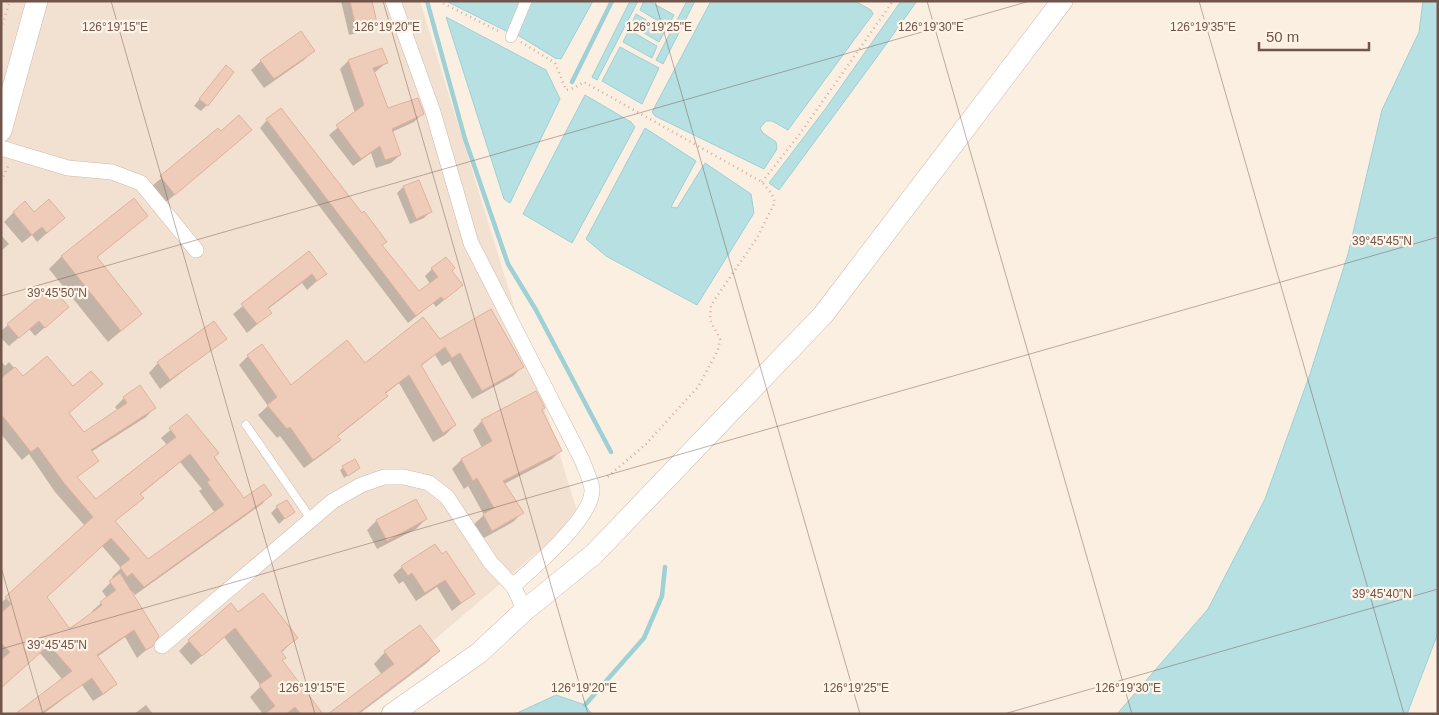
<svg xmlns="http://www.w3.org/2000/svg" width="1439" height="715" viewBox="0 0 1439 715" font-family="Helvetica,sans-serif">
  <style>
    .residential { fill: #f2e1d1 }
    .water { fill: #b7e0e3; stroke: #9ed0d5 }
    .shadow { fill: #0003; fill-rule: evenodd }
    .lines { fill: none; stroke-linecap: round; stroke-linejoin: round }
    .stream { stroke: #9ed0d5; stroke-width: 4.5 }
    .building { fill: #efccba; stroke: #e1b19c; fill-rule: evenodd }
    .service-casing { stroke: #ceb9ac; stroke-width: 9 }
    .pedestrian-casing { stroke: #ceb9ac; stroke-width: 12 }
    .minor-casing { stroke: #ceb9ac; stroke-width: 16 }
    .secondary-casing { stroke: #d0b8a9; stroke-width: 22 }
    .path { stroke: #d4af9e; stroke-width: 2.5; stroke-dasharray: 1 4; stroke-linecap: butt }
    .service { stroke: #fff; stroke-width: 8 }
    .pedestrian { stroke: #fff; stroke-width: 11 }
    .minor { stroke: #fff; stroke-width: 15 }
    .secondary { stroke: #fff; stroke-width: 21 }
    .ticks { fill: none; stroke: #71554a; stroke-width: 1; stroke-opacity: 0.45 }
    .ticks-label { font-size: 12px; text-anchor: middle; fill: #71554a; stroke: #fef4e7; stroke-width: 4.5; stroke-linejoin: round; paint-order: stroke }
  </style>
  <rect width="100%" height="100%" fill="#fbefe2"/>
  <!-- residential -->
  <path class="residential" d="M1,1H420L579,517L347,714H1Z"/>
  <!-- water -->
  <path class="water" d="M446,1H523L510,33Z
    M530,1H593L561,59L555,58L516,34Z
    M630,1H638L597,80L592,77Z
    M644,1H649L674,15L668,27L640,10Z
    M687,1H695L663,64L656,60Z
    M711,1H855L871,10L873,14L788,130L772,121H766L760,128L763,133L776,142L777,149L764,169L655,116L652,112Z
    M901,1H917C872,65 825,127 779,190L769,183L826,108Z
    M1423,1H1438V633L1407,714H1117L1208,609L1265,499L1310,374L1348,254L1382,110L1419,32Z
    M636,14L665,31L659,42L631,25Z
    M446,17L546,70L560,99L510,203L504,199Z
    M629,30L657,46L652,58L623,42Z
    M620,47L659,68L642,104L602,81Z
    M585,95L631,122L635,127L572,243L523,214Z
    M645,128L696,161L671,207L677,208L705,163L751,194L754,213L697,305L606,256L586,239Z
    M556,695L585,705L592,714H515Z"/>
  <!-- shadow -->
  <path class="shadow" d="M341,1H371L376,23L368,30L349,35Z
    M381,49L386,63L374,73L387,110L422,114L414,122L392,132L400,155L391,163L376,168L371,153L353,166L329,135L355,113L340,69L348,61Z
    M313,51L304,60L264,88L251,70L261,61Z
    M226,66L207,105L201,111L194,106Z
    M267,120L381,246L418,293L430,284L425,276L432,269L450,272L461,285L436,307L433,303L408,323L260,128Z
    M218,130L221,133L242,138L165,203L152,186Z
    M418,181L430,212L424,218L410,224L397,193L403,187Z
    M14,212L33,214L64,218L37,242L32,235L22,243L4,222Z
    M146,216L96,258L141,314L108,342L49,269L62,256Z
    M1,235L9,244L1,251Z
    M309,252L325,274L307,290L302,283L268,309L270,313L247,333L233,314Z
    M68,307L35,336L29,329L9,346L1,338V331L8,325Z
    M213,323L225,339L160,389L149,373L158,363Z
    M440,341L522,367L513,376L472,399L450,361L442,366L435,355L421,366L455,425L445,435L433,442L399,383L385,394L386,396L377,405L337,437L339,440L330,449L304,468L280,436L277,438L258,415L268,406L239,365L248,356L291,387Z
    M1,361L5,366L9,362L23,378L68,413L83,434L118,411L115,407L124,398L154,408L146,417L91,452L97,461L76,478L96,501L167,445L161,438L187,416L244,500L270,495L262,504L135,595L132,591L130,592L152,645L137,658L125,637L97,657L115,684L107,692L93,701L82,685L43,714H17L62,679L39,652L1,687V615L3,613L1,603L85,526L55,492L29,454L22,460L1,434ZM180,462L202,489L199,491L215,513L148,561L114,522L142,498L140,495ZM102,546L121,568L112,577L114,579L102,591L107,598L92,611L93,613L68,629L45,597Z
    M541,411L561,450L552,459L504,484L522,513L513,522L482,539L474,524L484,515L468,486L464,489L452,469L461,460L482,448L473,430L482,421Z
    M354,460L359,468L344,478L340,470Z
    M277,507L293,511L279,524L271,513Z
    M426,519L416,529L377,549L367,530L376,521Z
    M435,545L473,594L452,611L437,587L416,601L403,581L399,584L393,575L402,567Z
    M238,613L296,638L281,653V661L321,714H263L250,697L261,686L224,637L191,665L179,651L189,641Z
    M438,651L427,663L359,714H330L382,675L374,664L385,652Z
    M146,705L153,714H134Z"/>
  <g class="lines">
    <!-- stream -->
    <path class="stream" d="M427,1L465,139L508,264L536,310L611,452
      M572,82L612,1
      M585,705L644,638L662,596L665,567"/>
  </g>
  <!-- building -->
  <path class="building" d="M350,1H372L377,23L356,28Z
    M301,31L315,51L274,79L260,60Z
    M382,48L388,63L373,68L388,108L418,98L424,114L392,129L401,155L385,160L380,146L361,159L336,125L364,105L348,60Z
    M226,65L234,72L208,106L199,99Z
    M281,108L362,213L364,211L387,242L382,245L419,291L438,277L431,268L446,257L455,268L452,271L463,285L444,300L441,297L416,316L266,119Z
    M239,115L252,130L175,195L160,176L218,128L221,131Z
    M419,180L432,212L416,219L403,186Z
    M134,198L148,216L97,257L142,314L121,331L61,256Z
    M49,199L65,218L47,233L42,227L32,235L13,212L25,201L34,212Z
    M309,251L327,274L317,281L312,274L268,308L272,313L257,324L241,304Z
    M52,287L69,307L45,328L39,321L19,338L7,324Z
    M491,309L524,367L482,391L460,353L452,358L445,347L421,365L456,425L443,433L409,375L385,393L388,396L337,436L341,440L313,460L290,427L287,429L267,405L277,397L247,355L262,344L291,385L347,340L365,363L423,317L440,339Z
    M214,321L227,339L170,380L157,362Z
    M47,356L73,386L91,371L103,384L69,413L84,432L127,403L123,397L140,385L156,408L91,450L99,461L77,477L96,499L176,437L169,428L187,414L219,453L214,457L244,498L264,484L272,495L144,587L132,573L127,577L120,567L130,559L111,538L47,597L69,628H71L102,605L100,602L116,590L109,581L120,573L159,636L153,646L146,650L134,630L97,655L117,684L103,694L92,678L40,714H15L72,671L49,645L1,688V660L10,652L1,643V613L11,604L5,597L93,517L64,483L38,447L31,452L1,414V378L15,367L23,376ZM190,454L210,480L207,482L224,505L148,559L115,521L144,498L140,494Z
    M536,391L545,408L542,410L562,451L503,481L524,513L492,531L483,514L494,508L477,478L473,481L461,459L492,441L481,420Z
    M355,459L360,468L348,476L342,466Z
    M416,499L427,519L387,541L376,520Z
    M287,500L295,512L285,519L276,506Z
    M435,544L442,554L446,551L475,594L461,603L445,580L425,593L412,573L408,576L401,566Z
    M263,593L298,638L281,651L286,658L282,660L323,714H301L295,707L286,714H265L275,706L259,685L272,676L235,628L202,656L188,640L231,603L238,612Z
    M420,625L440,651L357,714H328L394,664L384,651Z"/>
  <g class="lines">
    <!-- service casing -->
    <g class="service-casing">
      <path id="service" d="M246,425L311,519"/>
    </g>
    <!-- pedestrian casing -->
    <g class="pedestrian-casing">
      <path id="pedestrian" d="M511,37L526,1"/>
    </g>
    <!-- minor casing -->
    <g class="minor-casing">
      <path id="minor" d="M393,1L433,112L471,243L582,460C585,469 591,480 592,489C594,517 532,569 513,586
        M1,148L68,168L112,172L141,183L196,250
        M162,646L333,501L361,485L384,477H404L429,483L447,497L491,563L513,586L525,610"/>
    </g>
    <!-- secondary casing -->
    <g class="secondary-casing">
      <path id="secondary" d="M1,131L37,1
        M392,714L479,653L525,610L594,554L823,315L1062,1"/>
    </g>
    <!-- path -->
    <path class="path" d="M439,1L500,32
      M1,29L10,1
      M521,42L555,63L566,90L574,88L584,82L762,182L771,193L775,202L757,238L711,305L710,320L720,339L718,350L698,387L646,444L605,479
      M1,181L9,164
      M762,182L799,135L893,1"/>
    <!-- service -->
    <use href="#service" class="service"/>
    <!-- pedestrian -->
    <use href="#pedestrian" class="pedestrian"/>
    <!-- minor -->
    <use href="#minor" class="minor"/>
    <!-- secondary -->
    <use href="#secondary" class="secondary"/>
  </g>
  <!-- ticks -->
  <path class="ticks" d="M111,1L315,714M383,1L588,714M655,1L860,714M927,1L1132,714M1199,1L1404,714M1,296L1030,1M1,567L43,714M1,649L1438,237M1004,714L1438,589"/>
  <g class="ticks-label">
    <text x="115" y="31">126°19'15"E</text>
    <text x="387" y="31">126°19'20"E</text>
    <text x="659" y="31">126°19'25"E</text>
    <text x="931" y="31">126°19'30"E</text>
    <text x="1203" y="31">126°19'35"E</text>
    <text x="1382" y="245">39°45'45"N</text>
    <text x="57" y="297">39°45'50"N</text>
    <text x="1382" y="598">39°45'40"N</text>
    <text x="57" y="649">39°45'45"N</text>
    <text x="312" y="692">126°19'15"E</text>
    <text x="584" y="692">126°19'20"E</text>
    <text x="856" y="692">126°19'25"E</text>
    <text x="1128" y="692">126°19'30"E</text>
  </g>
  <!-- border -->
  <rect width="1439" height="715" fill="none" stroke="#71554a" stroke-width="5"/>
  <!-- scale -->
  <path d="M1259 42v8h110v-8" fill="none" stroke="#71554a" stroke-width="2.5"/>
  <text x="1266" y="42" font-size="15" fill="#71554a" stroke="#fef4e7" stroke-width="4" paint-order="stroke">50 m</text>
</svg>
